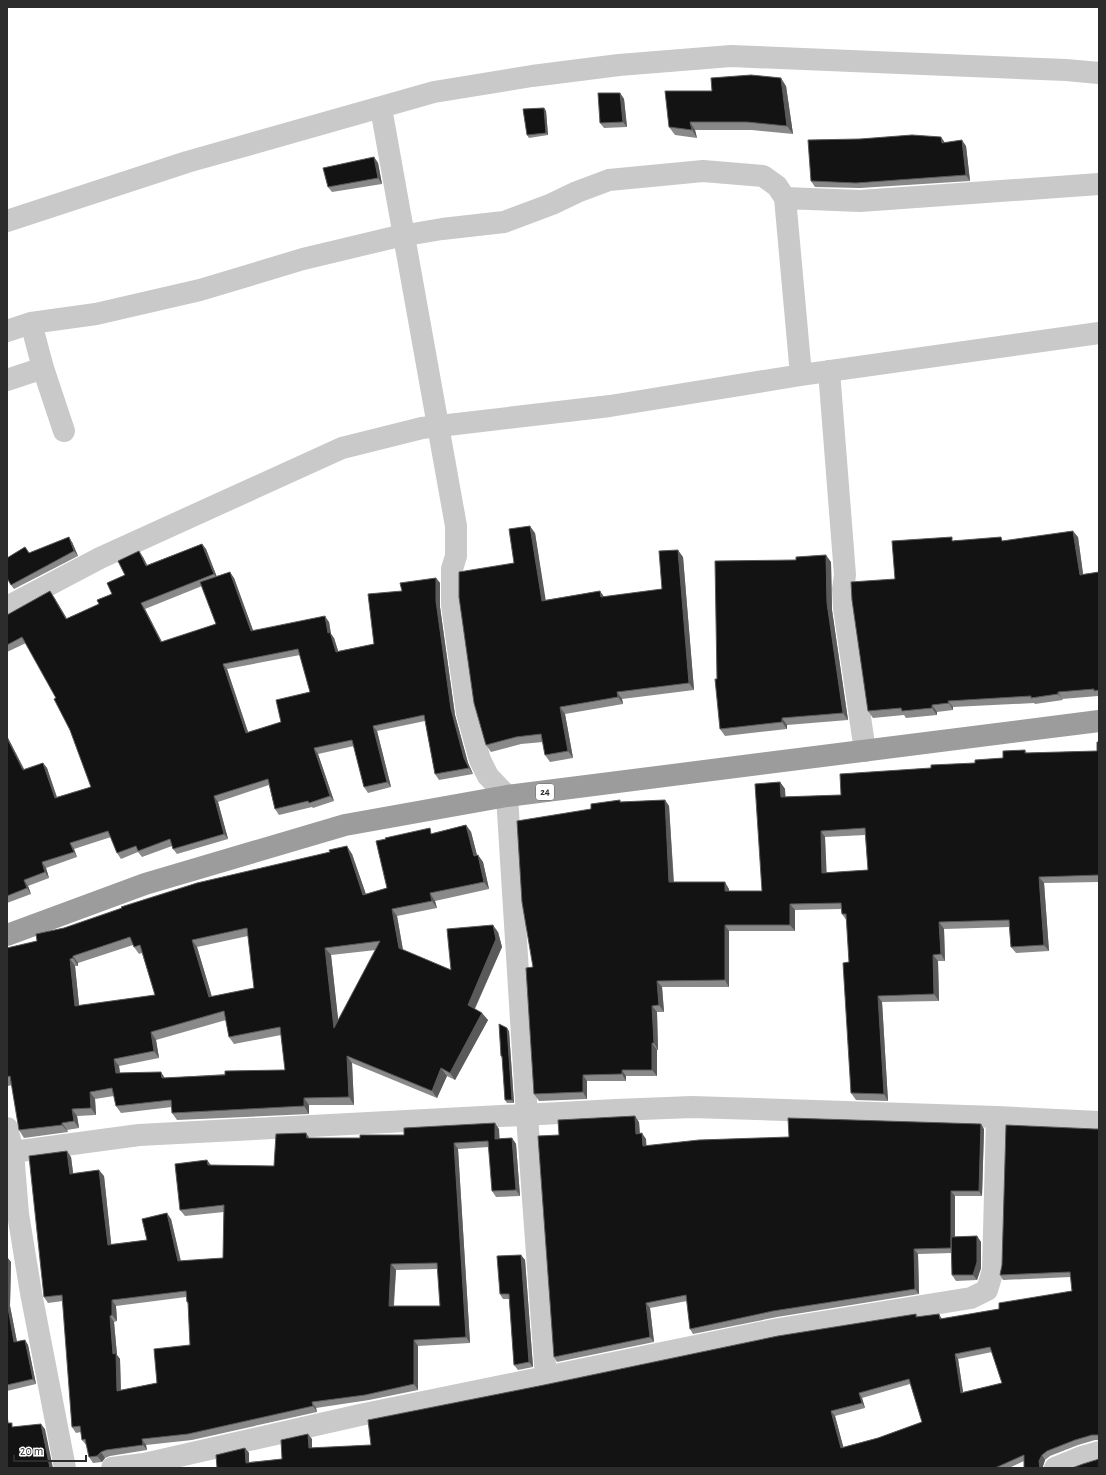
<svg xmlns="http://www.w3.org/2000/svg" width="1106" height="1475" viewBox="0 0 1106 1475" font-family="'Alegreya Sans',sans-serif">
  <style>
    .lines { fill: none; stroke-linecap: round; stroke-linejoin: round }
    .minor { stroke: #c9c9c9; stroke-width: 22 }
    .tertiary { stroke: #c9c9c9; stroke-width: 22 }
    .trunk { stroke: #9c9c9c; stroke-width: 22 }
    .wall { fill: #898989; fill-rule: evenodd }
    .shaded-wall { fill: #5a5a5a }
    .building { fill: #131313; stroke: #5a5a5a; fill-rule: evenodd }
    .labels { text-anchor: middle; dominant-baseline: central; stroke-width: 4; stroke-linejoin: round; paint-order: stroke }
    .shield { fill: #fff; stroke: #6b6b6b; stroke-width: 1 }
    .shield-label { font-size: 10px; font-weight: bold; fill: #2c2c2c }
  </style>
  <rect width="100%" height="100%" fill="#fff"/>
  <g class="lines">
    <!-- minor -->
    <path class="minor" d="M381,108L456,526V556L452,569V605L467,713L480,760L488,776L507,796L527,1116L546,1378
      M785,198L801,375
      M7,221L187,162L434,92L532,76L619,65L731,56L1066,70L1099,73
      M31,323L43,368L64,431
      M7,331L31,323L96,314L200,290L303,259L395,237L442,229L504,222L552,204L577,192L609,180L703,171L763,176L777,186L785,198L860,201L1099,184
      M829,371L845,575L843,589L844,608L865,751
      M7,380L43,368
      M7,607L100,558L342,448L422,428L610,406L801,375L1099,333
      M112,1468L144,1464L360,1415L779,1329L971,1298L987,1290L993,1270L997,1117
      M1055,1468L1082,1457L1099,1452"/>
    <!-- tertiary -->
    <path class="tertiary" d="M7,1128L13,1152L18,1214L31,1293L65,1468
      M13,1152L139,1135L616,1110L692,1107L997,1117L1099,1122"/>
    <!-- trunk -->
    <path class="trunk" d="M7,935L145,884L345,825L507,796L1099,721"/>
  </g>
  <!-- wall -->
  <path class="wall" d="M786,86L793,134L752,130H695L697,138L675,135L669,127L712,91Z
    M620,93L624,99L627,127L604,128L600,123Z
    M544,108L546,111L548,135L529,138L527,135Z
    M941,137L945,143L966,146L970,181L860,188L815,187L811,181Z
    M374,157L378,163L382,184L332,192L328,187Z
    M535,533L545,600L600,591L603,597L662,589L683,557L694,690L622,699L623,704L565,714L573,758L550,762L545,755L543,742L521,744L491,752L486,745L514,563Z
    M1078,537L1083,574L1099,572V698L1098,696L1062,699L1063,700L1035,704L1034,703L953,707V710L937,712V715L906,718L904,715L873,718L868,711L895,579L955,540L1004,541Z
    M72,542L78,556L14,589L11,585L29,553Z
    M202,544L206,549L217,577L234,578L253,630L329,622L331,634L334,638L338,651L374,644L402,591L436,578L440,583V607L455,715L468,763L473,774L439,780L435,774L425,721L377,731L391,787L368,793L364,787L354,746L318,754L334,801L313,808L312,807L279,815L275,809L269,785L218,802L228,839L177,854L173,849L172,846L142,857L138,852L121,859L117,853L111,837L74,849L77,857L46,868L49,878L28,886L31,894L7,903V736L24,769L43,763L47,768L57,797L91,787L70,730L56,698L26,643L7,652V615L54,597L67,619L99,604L112,594L125,575L143,557L147,565ZM202,586L216,624L162,642L145,609ZM300,655L310,692L281,722L248,732L227,669Z
    M831,562L832,610L848,720L787,725V729L725,736L720,729L717,679Z
    M1099,742V882L1044,883L1049,951L1016,953L1011,947L1009,927L944,929L945,961H938L939,1001L882,1002L888,1101L856,1100L851,1093L849,962L847,921L842,914L841,909L795,910V931H729V987H662L664,1012H657L658,1050H657V1076H626V1081H587V1099L539,1101L534,1094L533,967L591,809L621,802L665,800L669,806L674,882L729,889V891H762L780,782L785,789V797L841,795L931,768L975,763L1003,758L1025,750L1027,753L1097,751ZM865,835L868,870L826,873L825,837Z
    M466,825L471,832L477,855H478L483,862L489,889L435,901L437,908L397,916L403,950L451,970L498,932L502,947L475,1009L488,1020L455,1080L447,1076L437,1098L352,1063L354,1105H309V1114L177,1120L172,1113V1107L121,1113L116,1106L114,1096L95,1099L96,1115L77,1116L79,1128L67,1130L68,1132L24,1138L19,1130L12,1085L8,1086L7,1084V948L37,941L64,928L352,854L366,895L387,888L433,833ZM248,936L254,988L212,997L197,947ZM133,945L134,947L139,954L142,953L155,995L79,1006L75,966H78V963ZM376,950L338,1021L331,955ZM226,1020L229,1037L234,1044L281,1035L285,1070L165,1078L120,1073L119,1066L159,1058L156,1040Z
    M509,1031L514,1103H507L505,1100L502,1058L501,1056Z
    M639,1122L640,1134L646,1139V1146L789,1137L984,1129L982,1196H955V1237L977,1236L981,1242V1268L977,1280L956,1281L952,1275V1253L918,1254L919,1294L777,1317L693,1334L690,1329L687,1301L650,1308L654,1342L557,1362L554,1357L559,1135Z
    M499,1129V1139L512,1138L516,1144L520,1196L496,1197L492,1191L489,1147L458,1149L470,1343L418,1346V1390L369,1400L316,1408L317,1412L192,1440L146,1445L147,1450L110,1456L105,1458L102,1462L93,1463L89,1457L87,1446L82,1440L81,1432L76,1433L72,1427L63,1301L48,1303L44,1297L71,1157L73,1173L104,1176L111,1244L147,1240L171,1219L181,1261L223,1258L224,1212L185,1216L180,1210L207,1160L211,1165L274,1166L310,1138H360ZM438,1269L440,1306H394L396,1270ZM186,1297L187,1302L188,1304L190,1345L157,1383L121,1390L120,1359L117,1355L114,1322L117,1321L116,1306Z
    M1095,1129H1099V1440H1095L1078,1445L1050,1456L1045,1460L1043,1466L1024,1461L1009,1468H217L245,1448L249,1453V1462L282,1459L312,1439V1448L371,1445L916,1314L918,1317L942,1319L999,1309L1072,1291L1071,1277L1003,1280L1000,1275ZM992,1352L1002,1383L963,1392L958,1359ZM910,1384L922,1422L878,1438L843,1447L835,1416L865,1408L862,1398Z
    M521,1255L525,1260L533,1367L518,1370L514,1365L509,1299H503L500,1294Z
    M7,1257L11,1262L10,1306L17,1342L25,1340L28,1345L36,1384L7,1391Z"/>
  <!-- shaded-wall -->
  <path class="shaded-wall" d="M781,78L786,86L793,134L787,126Z
    M620,93L624,99L627,127L623,122Z
    M544,108L546,111L548,135L546,133Z
    M690,122L695,130L697,138L692,130Z
    M941,137L945,143H942Z
    M962,140L966,146L970,181L966,175Z
    M374,157L378,163L382,184L378,178Z
    M530,526L535,533L547,608L542,601Z
    M1073,531L1078,537L1084,581L1080,575Z
    M69,537L72,542L78,556L74,551Z
    M202,544L206,549L218,580L214,574Z
    M678,550L683,557L694,690L689,683Z
    M139,551L143,557L150,571L146,566Z
    M826,555L831,562L832,610L848,720L843,713L827,603Z
    M230,572L234,578L255,636L251,631Z
    M436,578L440,583V607L455,715L468,763L473,774L469,768L464,758L451,709L436,601Z
    M50,591L54,597L70,624L66,619Z
    M600,591L605,598L601,597Z
    M141,603L145,609L165,648L161,642Z
    M325,616L329,622L331,634L334,638L340,657L336,652L328,633Z
    M223,664L227,669L250,738L246,733Z
    M617,692L622,699L623,704L618,697Z
    M1058,692L1062,699L1063,700L1058,694Z
    M948,701L953,707V710L949,703Z
    M932,705L937,712V715L932,708Z
    M560,707L565,714L573,758L568,751Z
    M782,718L787,725V729L782,722Z
    M373,726L377,731L391,787L387,782Z
    M7,736L27,775L23,770L7,738Z
    M314,748L318,754L334,801L330,796Z
    M43,763L47,768L59,804L55,798Z
    M780,782L785,789L786,803L781,797Z
    M214,796L218,802L228,839L224,834Z
    M665,800L669,806L674,889L669,882Z
    M466,825L471,832L479,863L474,856Z
    M821,831L825,837L827,880L822,873Z
    M70,843L74,849L77,857L74,852Z
    M347,846L352,854L369,903L363,895Z
    M478,855L483,862L489,889L484,882Z
    M42,862L46,868L49,878L45,872Z
    M1039,877L1044,883L1049,951L1044,945Z
    M24,880L28,886L31,894L27,888Z
    M725,882L729,889V898L725,891Z
    M430,893L435,901L437,908L432,901Z
    M790,904L795,910V931L790,925Z
    M392,909L397,916L404,956L399,948Z
    M939,922L944,929L945,961L941,954Z
    M493,925L498,932L502,947L473,1012L468,1005Z
    M725,925L729,931V987L725,980Z
    M192,940L197,947L214,1004L209,997Z
    M325,948L331,955L340,1035L334,1028Z
    M933,955L938,961L939,1001L934,994Z
    M73,956L78,963V966L73,958Z
    M70,959L75,966L80,1014L75,1006Z
    M657,981L662,987L664,1012L659,1005Z
    M878,996L882,1002L888,1101L884,1094Z
    M652,1006L657,1012L658,1050L654,1043Z
    M482,1013L488,1020L455,1080L450,1073Z
    M507,1028L509,1031L514,1103L512,1100Z
    M151,1032L156,1040L159,1058L154,1051Z
    M652,1043L657,1050V1076L652,1070Z
    M347,1056L352,1063L354,1105L349,1097Z
    M114,1059L119,1066L121,1081L116,1073Z
    M441,1068L447,1076L437,1098L432,1091Z
    M622,1070L626,1076V1081L622,1074Z
    M161,1072L166,1080L162,1078Z
    M583,1075L587,1081V1099L583,1092Z
    M90,1092L95,1099L96,1115L91,1108Z
    M304,1098L309,1105V1114L304,1106Z
    M72,1109L77,1116L79,1128L74,1121Z
    M635,1116L639,1122L640,1139L636,1134Z
    M62,1123L67,1130L68,1132L62,1125Z
    M495,1123L499,1129L500,1145L495,1139Z
    M981,1124L984,1129L982,1196L979,1191Z
    M306,1133L310,1139L307,1138Z
    M642,1133L646,1139L647,1151L643,1146Z
    M512,1138L516,1144L520,1196L516,1190Z
    M454,1143L458,1149L470,1343L466,1337Z
    M67,1151L71,1157L74,1180L70,1174Z
    M207,1160L211,1166L208,1165Z
    M99,1170L104,1176L112,1251L108,1245Z
    M951,1191L955,1196V1253L951,1248Z
    M167,1213L171,1219L182,1267L178,1261Z
    M977,1236L981,1242V1268L977,1280L973,1275Z
    M914,1249L918,1254L919,1294L915,1289Z
    M521,1255L525,1260L533,1367L529,1362Z
    M7,1257L11,1262L10,1306L18,1347L14,1342L7,1302Z
    M391,1264L396,1270L393,1312L389,1306Z
    M112,1300L116,1306L117,1321L112,1315Z
    M646,1303L650,1308L654,1342L650,1337Z
    M939,1314L942,1319H940Z
    M110,1316L114,1322L117,1355L120,1359L121,1397L117,1391Z
    M25,1340L28,1345L36,1384L33,1379Z
    M414,1340L418,1346V1390L414,1384Z
    M955,1354L958,1359L964,1398L961,1393Z
    M859,1393L862,1398L865,1408L862,1403Z
    M312,1402L316,1408L317,1412L313,1406Z
    M7,1409L9,1428L7,1425Z
    M831,1411L835,1416L845,1453L841,1448Z
    M41,1424L45,1429L53,1468H50Z
    M308,1434L312,1439V1453L309,1448Z
    M142,1439L146,1445L147,1450L143,1445Z
    M245,1448L249,1453V1468L246,1463Z
    M101,1452L105,1458L102,1462L97,1456Z
    M1042,1455L1045,1460L1043,1466V1468H1040L1039,1461Z"/>
  <!-- building -->
  <path class="building" d="M751,75L781,78L787,126L747,122H690L692,130L669,127L665,91H712L711,78Z
    M598,93H620L623,122L600,123Z
    M544,108L546,133L527,135L523,109Z
    M912,135L941,137L942,143L962,140L966,175L856,183L811,181L808,140L860,139Z
    M374,157L378,178L328,187L323,168Z
    M530,526L542,601L600,591L601,597L662,589L659,551L678,550L689,683L617,692L618,697L560,707L568,751L545,755L541,734L516,737L486,745L474,703L459,597V572L514,563L509,529Z
    M1073,531L1080,575L1099,572V690L1094,691V689L1058,692V694L1031,698V696L948,701L949,703L932,705V708L902,711L901,708L868,711L852,600L851,582L895,579L892,541L952,537V541L1001,537L1002,541Z
    M69,537L74,551L11,585L7,578V558L25,547L29,553Z
    M202,544L214,574L141,603L161,642L216,624L200,582L230,572L251,631L325,616L328,633L330,632L336,652L374,644L368,594L402,591L400,583L436,578V601L451,709L464,758L469,768L435,774L424,715L373,726L387,782L364,787L352,740L314,748L330,796L309,803L308,801L275,809L268,779L214,796L224,834L173,849L170,839L138,851L136,846L117,853L108,831L70,843L74,852L42,862L45,872L24,880L27,888L7,896V738L23,770L43,763L55,798L91,787L70,730L54,699L56,698L22,637L7,645V615L50,591L66,619L99,604L97,600L112,594L107,583L125,575L118,561L139,551L146,566ZM298,649L310,692L276,700L281,722L246,733L223,664Z
    M826,555L827,603L843,713L782,718V722L720,729L715,679H717L715,561L796,560V557Z
    M1097,742H1099V875L1039,877L1044,945L1011,947L1009,920L939,922L941,954L933,955L934,994L878,996L884,1094L851,1093L843,963L849,962L846,914H842L841,903L790,904V925H725V980L657,981L659,1005L652,1006L654,1043H652V1070H622V1074L583,1075V1092L534,1094L526,968L533,967L522,902L517,821L591,809V804L620,800V802L665,800L669,882H725V891H762L755,784L780,782L781,797L841,795L840,774L931,768V765L975,763V760L1003,758V751L1025,750V753L1097,751ZM865,828L868,870L822,873L821,831Z
    M466,825L474,856L478,855L484,882L430,893L432,901L392,909L399,948L451,970L447,929L493,925L496,939L468,1005L482,1013L450,1073L441,1068L432,1091L347,1056L349,1097L304,1098V1106L172,1113L171,1100L116,1106L112,1088L90,1092L91,1108L72,1109L74,1121L62,1123V1125L19,1130L10,1076L7,1077V948L37,941L36,934L64,928L122,908L121,907L197,883L330,852L329,850L347,846L363,895L387,888L376,841L386,839L385,838L430,828L431,834ZM247,928L254,988L209,997L192,940ZM130,937L134,947L140,945L155,995L75,1006L70,959L73,958V956ZM380,941L334,1028L325,948ZM224,1011L229,1037L280,1027L285,1070L225,1071V1075L162,1078L161,1072L116,1073L114,1059L154,1051L151,1032Z
    M499,1024L507,1028L512,1100H505L502,1056H501Z
    M635,1116L636,1134L642,1133L643,1146L699,1140L789,1137L788,1118L981,1124L979,1191H951V1248L914,1249L915,1289L773,1311L690,1329L686,1295L646,1303L650,1337L554,1357L538,1136L559,1135L558,1120Z
    M495,1123V1139L512,1138L516,1190L492,1191L488,1141L454,1143L466,1337L414,1340V1384L365,1395L312,1402L313,1406L188,1434L142,1439L143,1445L106,1450L101,1452L97,1456L89,1457L85,1439L82,1440L80,1426L72,1427L62,1295L44,1297L29,1156L67,1151L70,1174L99,1170L108,1245L147,1240L142,1219L167,1213L178,1261L223,1258L224,1205L180,1210L175,1164L207,1160L208,1165L274,1166L276,1134L306,1133L307,1138H360V1135H404V1128ZM437,1263L440,1306H389L391,1264ZM186,1291L187,1302H188L190,1345L154,1349L157,1383L117,1391L116,1353L113,1354L110,1316L112,1315V1300Z
    M1006,1125L1095,1129H1099V1435H1092L1075,1440L1047,1451L1042,1455L1039,1461L1040,1468H1024V1455L995,1468H217L216,1455L245,1448L246,1463L282,1459L281,1440L308,1434L309,1448L371,1445L368,1420L544,1385L778,1336L916,1314V1317L939,1314L940,1319L999,1309V1303L1072,1291L1070,1272L1000,1275L1002,1265ZM990,1347L1002,1383L961,1393L955,1354ZM909,1379L922,1422L878,1438L841,1448L831,1411L862,1403L859,1393Z
    M977,1236V1262L973,1275H952L951,1237Z
    M521,1255L529,1362L514,1365L509,1294H500L497,1256Z
    M7,1302L14,1342L25,1340L33,1379L7,1385Z
    M7,1423H12V1427L41,1424L50,1468H7Z
    M1099,1459V1468H1072L1083,1464Z"/>
  <g class="labels">
    <!-- shield labels -->
    <rect class="shield" x="536" y="784" width="18" height="16" rx="3"/>
    <g class="shield-label">
      <text x="545" y="792">24</text>
    </g>
  </g>
  <!-- border -->
  <rect width="1106" height="1475" fill="none" stroke="#2c2c2c" stroke-width="16"/>
  <!-- scale -->
  <path d="M14 1455v6h72v-6" fill="none" stroke="#2c2c2c" stroke-width="2"/>
  <text x="20" y="1455" font-size="12" fill="#2c2c2c" stroke="#ffffff" stroke-width="3" paint-order="stroke">20 m</text>
</svg>
